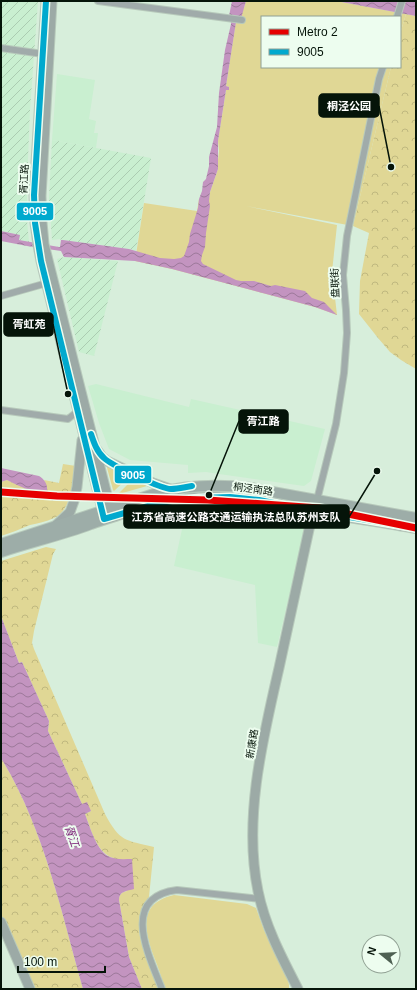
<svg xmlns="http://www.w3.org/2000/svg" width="417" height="990" viewBox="0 0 417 990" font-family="Helvetica,'Noto Sans SC',sans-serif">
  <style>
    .built { fill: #c9efd0 }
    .industrial { fill: url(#industrial-furrows) }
    .grass { fill: #e0d795 }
    .forest { fill: url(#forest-crowns) }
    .water { fill: url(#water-waves) }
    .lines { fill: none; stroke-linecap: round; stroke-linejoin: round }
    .street-casing { stroke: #b7c9bb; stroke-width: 8 }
    .secondary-casing { stroke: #b7c9bb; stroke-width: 11 }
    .primary-casing { stroke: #b7c9bb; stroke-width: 12 }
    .street { stroke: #a0abaa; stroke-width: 6 }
    .secondary { stroke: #9caaa6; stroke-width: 9 }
    .primary { stroke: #9dada8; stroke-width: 10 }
    .bus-1-casing { stroke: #edfdef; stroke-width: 9 }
    .bus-1 { stroke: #00a9ce; stroke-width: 6 }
    .metro-1-casing { stroke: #edfdef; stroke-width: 10 }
    .metro-1 { stroke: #e60000; stroke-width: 7 }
    .labels { text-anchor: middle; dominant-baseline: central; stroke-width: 4; stroke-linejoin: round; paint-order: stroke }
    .street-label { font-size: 10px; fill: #051409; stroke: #edfdef }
    .water-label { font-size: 11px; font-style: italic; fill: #751370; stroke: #edfdef }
    .leader { fill: none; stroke: #051409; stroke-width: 1.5 }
    .callout-dot { fill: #051409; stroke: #edfdef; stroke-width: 1.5 }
    .callout { fill: #051409; stroke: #051409; stroke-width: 1.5 }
    .callout-label { font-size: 11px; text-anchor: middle; font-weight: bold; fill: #fff }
    .line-badge { stroke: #edfdef; stroke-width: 1.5 }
    .badge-label { font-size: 11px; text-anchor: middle; font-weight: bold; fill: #fff }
  </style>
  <defs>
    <pattern id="industrial-furrows" width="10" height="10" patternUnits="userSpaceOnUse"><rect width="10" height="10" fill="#c9efd0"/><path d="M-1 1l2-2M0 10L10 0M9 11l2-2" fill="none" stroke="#abccb1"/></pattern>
    <pattern id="forest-crowns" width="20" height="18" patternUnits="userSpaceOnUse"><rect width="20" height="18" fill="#e0d795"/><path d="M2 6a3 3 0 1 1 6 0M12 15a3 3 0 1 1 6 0" fill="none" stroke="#bfb87f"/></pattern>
    <pattern id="water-waves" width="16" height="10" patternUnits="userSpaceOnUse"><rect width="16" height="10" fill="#c394c0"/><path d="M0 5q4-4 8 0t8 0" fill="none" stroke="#9c789a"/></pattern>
  </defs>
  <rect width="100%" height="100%" fill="#d7eedb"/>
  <!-- built -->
  <path class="built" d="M57,74L95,80L89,119L96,121L94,133H98L96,148L52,140Z
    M96,384L189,407L191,399L325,429L311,481L304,486L219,474L206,472L188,473V465L130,460L109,449L99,423L88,386Z
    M186,511L223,512L273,518L300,523L305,529L277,647L258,643L255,585L174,566Z"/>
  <!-- industrial -->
  <path class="industrial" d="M1,1H38L30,110L27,184V220L29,242L18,240L19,235L1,231Z
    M52,140L151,158L136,251L129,249L61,240L60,239L52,240L49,198Z
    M64,257L118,261L94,356L79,352L57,259Z"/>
  <!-- grass -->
  <path class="grass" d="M246,1H336L406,14L400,34V17H262V67H391L353,226L246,206L337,225L332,272L337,315L315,307L172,269L135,261L144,203L197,211L199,199H209L210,192L218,169V160L219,151L218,141L226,90H229V87L226,86L236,21L244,8Z
    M106,464L130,476L114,491L113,490Z
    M134,478L147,485V486L119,494V493Z
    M174,895L247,904L256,908L264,930L288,980L289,985V989H165C162,978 158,967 154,957C144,930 138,903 174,895Z"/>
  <!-- forest -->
  <path class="forest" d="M406,14L416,16V369L401,360L390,352L378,338L359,314L360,281L369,233L353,226L391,67H400V34Z
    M63,464L76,466C72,483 72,510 54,518C46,522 38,523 30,525C20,529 11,533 1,536V482L7,480L30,490L45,482L44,480L59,483Z
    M46,547L56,549L53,554L34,631L32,643L34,649L105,814C120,842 125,840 154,847L149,897L140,915L139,928L140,937L146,958L159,989H142L129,957L119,900C119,894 122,892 127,891L113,858C96,852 91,829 85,814L91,811L82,804L48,731L49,721L22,662L19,663L1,616V561Z
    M1,758C44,828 61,911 83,989H33L1,916Z"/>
  <!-- water -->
  <path class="water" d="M232,1H246L240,22H236L226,86L229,87V90H226L218,141V169L210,192L209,201L210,206L206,233L205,247L202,255L201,261L203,264L236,280L241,281H254L271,286L275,285L305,291L312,298L324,302L337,315L315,307L172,269L135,261L64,257L61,251L27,246L1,241V231L20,235L19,240L59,247H60L61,240H63L129,249L160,258L174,259L181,258L184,256L189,242L190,234L198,208L199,199L202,191L203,182L206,179L209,166V157L217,127L219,93L225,50L231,24V20L229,16Z
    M336,1H416V16Z
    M1,468L39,476C44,479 48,484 47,491L44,493C31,492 19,486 7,480L1,482Z
    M1,616L19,663L22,662L49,721L48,731L82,804L87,802L91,811L85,814C90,827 97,852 110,857C117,860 125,859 132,859L134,889C127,891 119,891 119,900L129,957L142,989H83C61,911 44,828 1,758Z"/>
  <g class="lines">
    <!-- street casing -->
    <g class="street-casing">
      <path id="street" d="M98,1L242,20
        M397,17L402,1
        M1,48L43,54
        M1,296L47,283
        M1,410L68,419L78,411
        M317,500L336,424L344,373L347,333L346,310L343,275L347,236L379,79L383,67
        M162,989C149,956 119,897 177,890L260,899"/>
    </g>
    <!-- secondary casing -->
    <g class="secondary-casing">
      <path id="secondary" d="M46,1L34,195L35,223L38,245L41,261L104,517
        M52,1L41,196L42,222L44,244L48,260L112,515
        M97,450L102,457L107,461L153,483L170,489
        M56,525L70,512L74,501L77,487L82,440
        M1,922L30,989
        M298,989C282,958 265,926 258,891C243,819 263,738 279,668C290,615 302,563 313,511L317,500"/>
    </g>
    <!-- primary casing -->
    <g class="primary-casing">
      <path id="primary" d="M1,544L157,493C188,485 219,484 251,488L416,518
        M1,552C31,542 62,535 91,524C121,514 153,502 185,499C206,497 227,496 248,499C271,501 292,508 314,511C348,517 382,522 416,528"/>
    </g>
    <!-- street -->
    <use href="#street" class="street"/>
    <!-- secondary -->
    <use href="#secondary" class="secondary"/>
    <!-- primary -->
    <use href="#primary" class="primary"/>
    <!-- bus-1 casing -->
    <g class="bus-1-casing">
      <path id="bus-1" d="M46,1L34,195L35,223L41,261L104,519L155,504L172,501L199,498L230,497L259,500L313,511L416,528
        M91,434C94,443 97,452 104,458C111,465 161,489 171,489C178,489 185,487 192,486"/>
    </g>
    <!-- bus-1 -->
    <use href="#bus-1" class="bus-1"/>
    <!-- metro-1 casing -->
    <g class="metro-1-casing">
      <path id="metro-1" d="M1,492L57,496L208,500L319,508L416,528"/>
    </g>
    <!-- metro-1 -->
    <use href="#metro-1" class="metro-1"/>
  </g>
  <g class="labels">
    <!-- street labels -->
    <g class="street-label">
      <text transform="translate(24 179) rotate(-87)">胥江路</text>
      <text transform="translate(335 283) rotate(-92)">盘联街</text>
      <text transform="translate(253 489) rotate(8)">桐泾南路</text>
      <text transform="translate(252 744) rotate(-81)">新康路</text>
    </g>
    <!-- water labels -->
    <g class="water-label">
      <text transform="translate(72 836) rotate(71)">胥江</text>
    </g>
  </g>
  <!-- callouts -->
  <path class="leader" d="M391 167L379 106M68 394L53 324M209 495L239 421M377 471L349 517"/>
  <g class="callout-dot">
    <circle cx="391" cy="167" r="4"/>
    <circle cx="68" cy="394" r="4"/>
    <circle cx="209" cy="495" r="4"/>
    <circle cx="377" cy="471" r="4"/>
  </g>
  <g class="callout">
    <rect x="319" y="94" width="60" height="23" rx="4"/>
    <rect x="4" y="313" width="49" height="23" rx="4"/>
    <rect x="239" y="410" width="49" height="23" rx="4"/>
    <rect x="124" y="505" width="225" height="23" rx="4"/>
  </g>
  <g class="callout-label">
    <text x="349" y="110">桐泾公园</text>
    <text x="29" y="328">胥虹苑</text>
    <text x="263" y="425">胥江路</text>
    <text x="236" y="521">江苏省高速公路交通运输执法总队苏州支队</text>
  </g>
  <g class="line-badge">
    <rect x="16" y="202" width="38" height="19" rx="4" fill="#00a9ce"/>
    <rect x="114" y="465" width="38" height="19" rx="4" fill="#00a9ce"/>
  </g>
  <g class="badge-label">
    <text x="35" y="215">9005</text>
    <text x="133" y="479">9005</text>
  </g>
  <!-- border -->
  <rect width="417" height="990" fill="none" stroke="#051409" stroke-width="4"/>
  <!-- legend -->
  <rect x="261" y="16" width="140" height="52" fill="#edfdef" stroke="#90a093"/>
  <rect x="269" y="29" width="20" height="6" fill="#e60000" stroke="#90a093"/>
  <text x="297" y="36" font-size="12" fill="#051409">Metro 2</text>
  <rect x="269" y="49" width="20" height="6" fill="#00a9ce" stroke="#90a093"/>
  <text x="297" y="56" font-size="12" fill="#051409">9005</text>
  <!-- north arrow -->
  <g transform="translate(381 954) rotate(288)"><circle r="19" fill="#edfdef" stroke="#90a093"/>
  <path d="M0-3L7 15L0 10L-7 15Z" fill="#4e6052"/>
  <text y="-6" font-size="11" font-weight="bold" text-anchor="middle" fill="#051409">N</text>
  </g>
  <!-- scale -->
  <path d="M18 966v6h87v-6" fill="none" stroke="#051409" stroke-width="2"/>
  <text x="24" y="966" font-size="12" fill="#051409" stroke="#edfdef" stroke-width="3" paint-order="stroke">100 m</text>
</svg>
